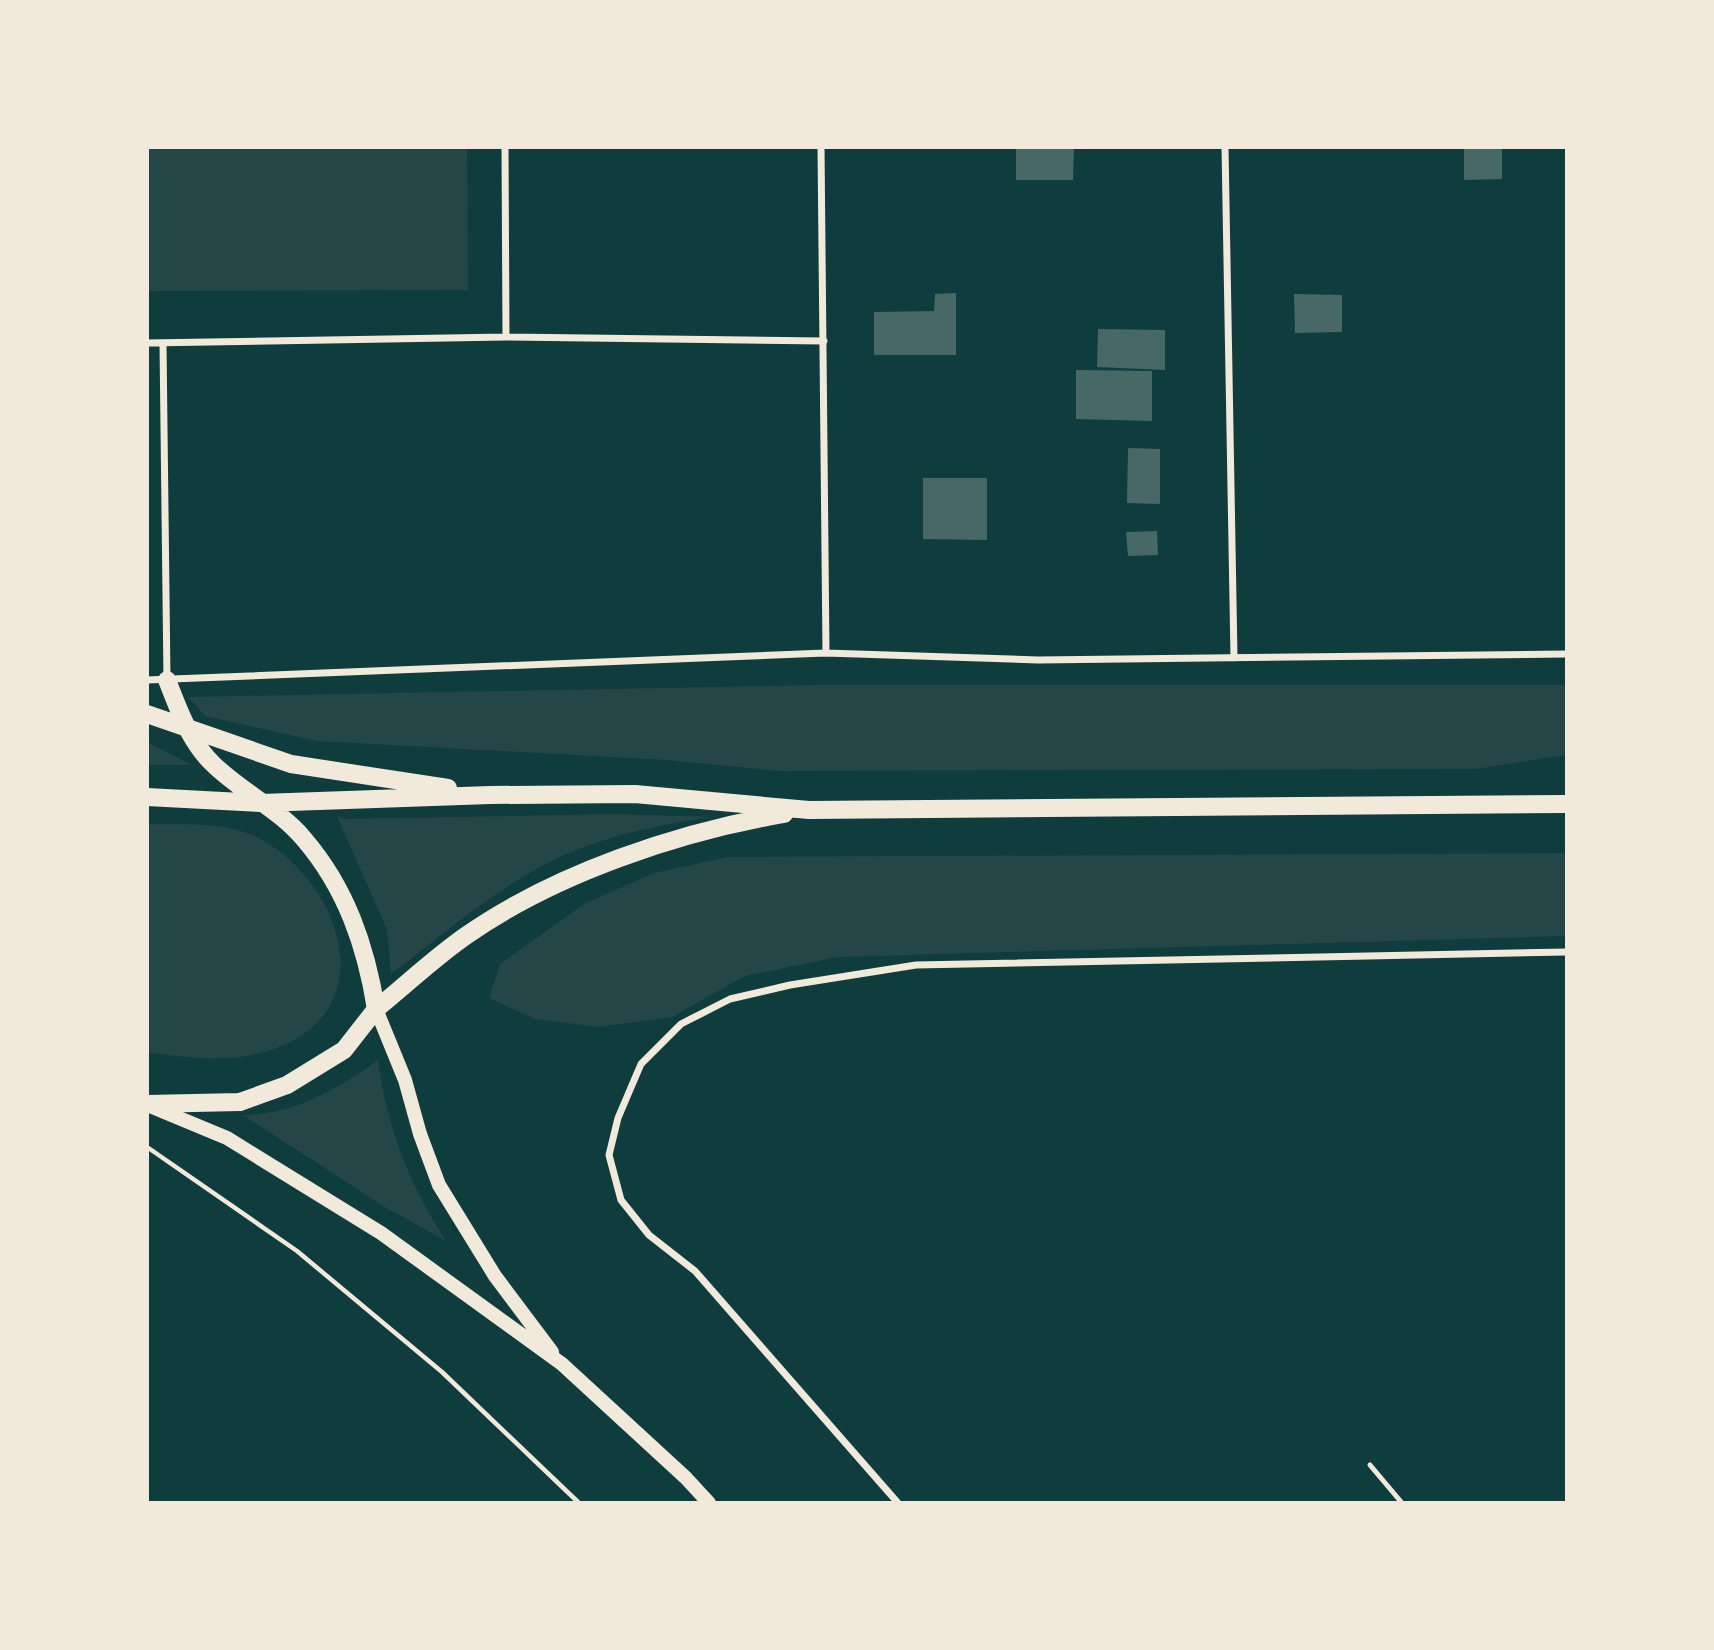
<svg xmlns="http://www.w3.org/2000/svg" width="1714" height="1650" viewBox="0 0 1714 1650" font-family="'Archivo Narrow',sans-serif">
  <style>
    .green { fill: #244646 }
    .building { fill: #486865 }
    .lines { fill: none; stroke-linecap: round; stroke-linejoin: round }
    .path { stroke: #f1e9da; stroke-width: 4.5 }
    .service { stroke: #f1e9da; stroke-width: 5 }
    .minor { stroke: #f1e9da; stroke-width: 7 }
    .secondary { stroke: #f1e9da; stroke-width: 14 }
    .primary { stroke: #f1e9da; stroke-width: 18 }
  </style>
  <rect width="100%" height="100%" fill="#0f3d3e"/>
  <!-- green -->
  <path class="green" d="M147,147H467L468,290L147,291Z
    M817,685H1567V755L1475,769L779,771L667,760L317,741L205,716L188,697Z
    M147,742L192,765H147Z
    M613,814L712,817C659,825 607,835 558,858C497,887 445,933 391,974L387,930L337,816L345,819Z
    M147,824C180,825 221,821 252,835C331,869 386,996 288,1043C244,1065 194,1059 147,1052Z
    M1567,853V936L838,957L745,976L672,1017L599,1027L535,1019L489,998L500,964L584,904L654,873L728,857Z
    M378,1060C387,1127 409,1184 446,1241L385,1207L243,1115C293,1115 338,1089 378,1060Z"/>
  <!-- building -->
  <path class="building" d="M1016,147H1074L1073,180H1016Z
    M1464,147H1502V179L1464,180Z
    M956,293V355H874V312L934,311L935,294Z
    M1294,294L1342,295V332L1295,333Z
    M1098,329L1165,330V370L1097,367Z
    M1076,370L1152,371V421L1076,419Z
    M1128,448L1160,449V504L1127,503Z
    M923,478H987V540L923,539Z
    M1157,531L1158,555L1128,556L1126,532Z"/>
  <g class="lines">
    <!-- path -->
    <path class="path" d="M147,1147L297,1251L442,1372L579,1503"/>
    <!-- service -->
    <path class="service" d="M1370,1465L1402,1503"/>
    <!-- minor -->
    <path class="minor" d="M505,147L506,337
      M821,147L826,653
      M1225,147L1234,658
      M147,343L506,337L824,341
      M163,343L167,679
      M147,680L826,653L1038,660L1567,654
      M898,1503L695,1271L649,1235L621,1200L609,1155L618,1118L641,1064L681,1024L730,999L790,985L916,965L1567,952"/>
    <!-- secondary -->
    <path class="secondary" d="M376,1009L405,1080L420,1134L439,1185L495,1276L552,1352
      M150,1106L227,1138L381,1233L562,1364L686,1478L709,1503"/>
    <!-- primary -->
    <path class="primary" d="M147,714L291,764L448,788
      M147,797L261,803L490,795L635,794L809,810L1567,804
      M376,1009C406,985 435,957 467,935C556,873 679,832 784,814
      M147,1104L240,1102L287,1085L344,1050L376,1009C366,946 346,888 304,839C279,809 240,791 213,764C189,741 179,710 167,680"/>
  </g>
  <!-- border -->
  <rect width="1714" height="1650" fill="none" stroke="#f1e9da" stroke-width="298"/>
</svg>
